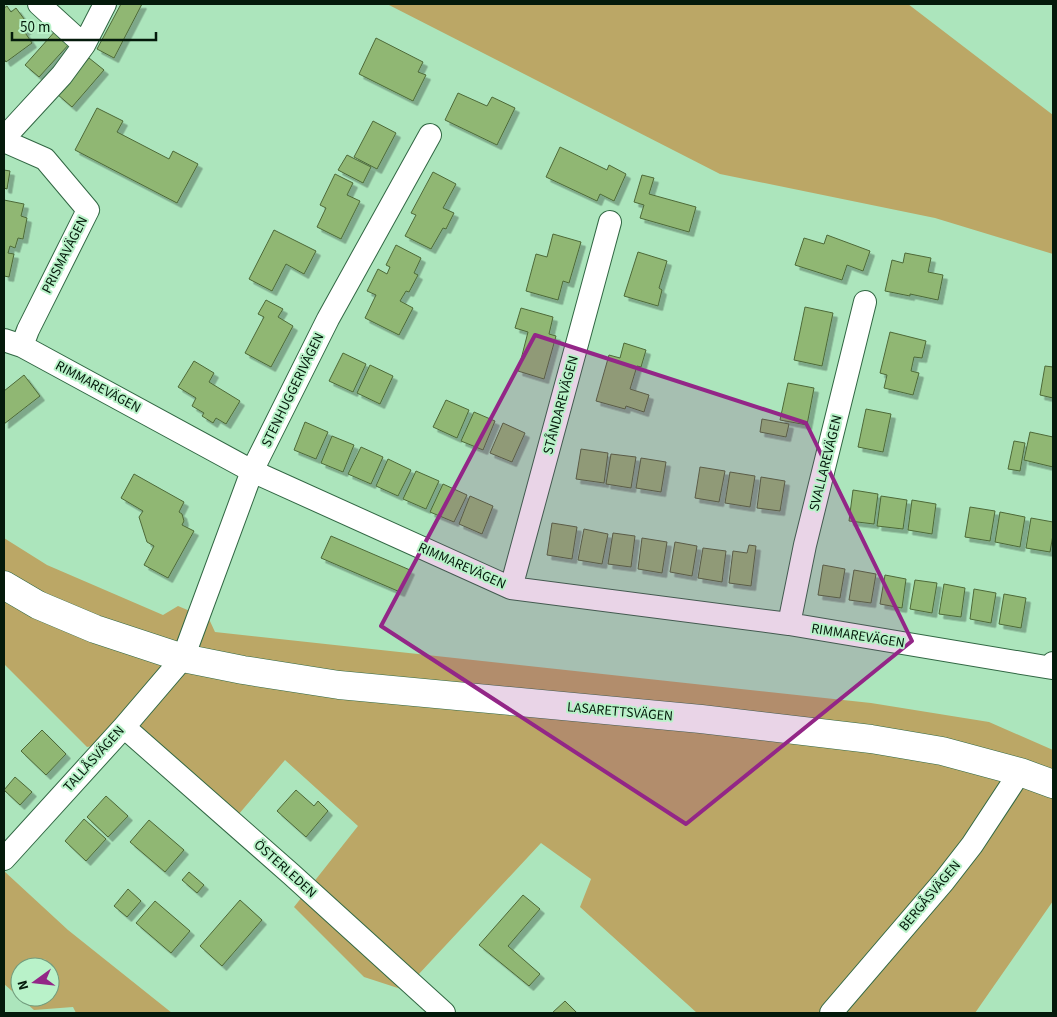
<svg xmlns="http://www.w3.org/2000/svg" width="1057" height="1017" viewBox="0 0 1057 1017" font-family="'Source Sans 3',sans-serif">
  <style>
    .green { fill: #bba766; fill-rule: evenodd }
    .building { fill: #90b773; stroke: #4d6938; filter: url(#shadow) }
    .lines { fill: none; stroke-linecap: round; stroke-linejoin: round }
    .street-casing { stroke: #316743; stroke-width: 24 }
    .secondary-casing { stroke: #316743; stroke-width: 29 }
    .street { stroke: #fff; stroke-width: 22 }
    .secondary { stroke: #fff; stroke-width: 28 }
    .marked { fill: #932687; fill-opacity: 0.2; stroke: #932687; stroke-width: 4; stroke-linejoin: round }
    .labels { text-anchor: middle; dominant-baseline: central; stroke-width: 4; stroke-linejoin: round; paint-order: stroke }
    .street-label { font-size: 14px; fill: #041a0b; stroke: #b9f2c9 }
  </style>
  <defs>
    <filter id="shadow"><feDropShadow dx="4.5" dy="4.5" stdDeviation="0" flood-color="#0004"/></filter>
  </defs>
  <rect width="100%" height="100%" fill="#ace5bc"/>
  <!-- green -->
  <path class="green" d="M387,4H908L1053,115V254L935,218L720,174Z
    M4,538L47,565L163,615L178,606L209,619L215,632L871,703L989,722L1053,750V901L975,1013H697L580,907L591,879L541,843L404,990L364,977L294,907L358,826L285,760L238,815L147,736L87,747L4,664Z
    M4,871L68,930L172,1013H76L73,1007L34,1010L4,984ZM20,967H50V997H20Z"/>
  <!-- building -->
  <path class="building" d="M121,4H142L114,58L97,49Z
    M7,6L11,12L16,8L30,27L24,31L32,43L6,62L4,59V8Z
    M57,29L71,42L39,77L25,65Z
    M376,38L423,62L418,72L426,75L413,101L359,74Z
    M89,58L104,70L72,107L57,94Z
    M458,93L487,106L492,97L515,108L497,145L445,120Z
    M97,108L123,121L117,132L169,159L173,151L198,164L177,203L75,150Z
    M373,121L396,133L377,169L354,157Z
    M560,147L607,170L609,165L626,174L614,201L600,194L597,201L546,177Z
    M347,155L371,167L363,183L338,170Z
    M4,170L10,171L7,189L4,188Z
    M433,172L456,184L443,208L454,213L446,229L443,228L431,249L405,236L416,215L411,213Z
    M335,174L353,183L347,195L360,201L341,239L317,227L326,208L320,205Z
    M642,175L654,178L649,194L696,207L689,232L640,218L644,205L634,202Z
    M4,200L24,204L21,216L27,218L23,239L18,238L15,248L10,246L8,253L14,254L9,277L4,276Z
    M274,230L316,251L304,274L286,264L272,291L249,279Z
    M553,234L581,242L569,283L563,281L558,300L526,291L536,254L547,257Z
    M827,235L870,251L863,271L847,265L842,280L795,265L804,238L824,244Z
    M396,245L421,258L414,273L418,275L409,292L406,291L400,301L413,308L399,335L365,318L376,295L367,291L378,269L387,274L390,267L386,265Z
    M638,252L667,261L659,288L662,290L658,306L624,296Z
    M905,253L931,258L928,272L943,275L938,300L910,294V296L885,291L892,260L903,263Z
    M266,300L283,309L278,317L293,326L271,367L245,353L264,317L258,314Z
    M805,307L833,313L822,366L794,360Z
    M521,308L553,317L549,334L556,336L544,379L518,371L528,332L515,328Z
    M890,332L926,341L922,358L914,357L911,371L919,373L913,395L884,388L887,375L880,373Z
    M624,343L646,350L641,367L637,366L630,389L649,395L644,412L626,406L625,409L596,401L609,355L620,358Z
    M343,353L366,364L353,392L329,381Z
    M194,361L214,373L209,382L240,401L226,424L216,418L213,423L202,416L204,413L192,406L196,398L178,387Z
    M370,365L393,376L380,404L357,393Z
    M1045,366L1053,367V398L1040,395Z
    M24,375L40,396L4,424V391Z
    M788,383L814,388L807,425L780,420Z
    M446,400L469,410L457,438L433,427Z
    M866,409L891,414L883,452L858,447Z
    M474,412L495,421L483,450L461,441Z
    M762,419L789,424L786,437L760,432Z
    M305,422L328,432L316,459L294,450Z
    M503,423L525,433L512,462L490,453Z
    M1030,432L1053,437V467L1024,460Z
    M332,436L354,445L343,472L321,463Z
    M1014,441L1025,443L1020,471L1008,469Z
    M361,447L383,457L371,484L348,474Z
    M581,449L608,453L604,483L576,479Z
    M611,454L636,457L631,488L606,484Z
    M641,458L666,462L661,492L636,488Z
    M388,459L411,470L398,496L376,486Z
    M700,467L725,471L719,502L695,498Z
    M416,471L439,481L426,509L403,499Z
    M730,472L755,476L750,507L725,503Z
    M134,474L184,502L179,512L182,514L184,521L182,525L194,531L168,578L144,565L154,546L147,542L139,517L143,511L121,498Z
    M761,477L785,481L780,511L757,508Z
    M443,484L467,495L454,522L430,512Z
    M853,490L878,494L874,524L849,521Z
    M470,496L493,506L482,534L459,524Z
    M881,496L907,500L903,529L877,526Z
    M912,500L936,504L932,534L908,530Z
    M970,507L995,511L990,541L965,537Z
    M1000,512L1025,517L1020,547L995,542Z
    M1031,518L1053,522V535L1050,552L1026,548Z
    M552,523L577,527L572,559L547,555Z
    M584,529L608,534L602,564L578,560Z
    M613,533L635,536L631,567L608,564Z
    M331,536L410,570L400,592L321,558Z
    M642,538L667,542L662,573L638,569Z
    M675,542L697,546L692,576L670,572Z
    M749,545L756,546L751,586L729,583L733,551L747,553Z
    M703,548L726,551L722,582L698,578Z
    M823,565L845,569L840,598L818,595Z
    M854,570L876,574L871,603L849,600Z
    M885,575L906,579L902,608L880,604Z
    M915,580L937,583L932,613L910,609Z
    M944,584L965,588L961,617L939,614Z
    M974,589L996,593L991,623L970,619Z
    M1004,594L1026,598L1021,628L999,624Z
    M42,730L66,754L46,775L21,751Z
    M15,777L32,792L20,805L4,790Z
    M296,790L314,806L318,801L328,811L306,837L277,811Z
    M106,796L128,816L108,837L87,817Z
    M84,819L106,839L86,861L65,841Z
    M149,820L184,850L165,872L130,842Z
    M189,872L204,885L197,893L182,880Z
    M128,889L141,901L127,917L114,906Z
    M523,895L540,909L508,946L540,974L529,986L479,945Z
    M240,900L262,920L222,966L200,946Z
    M155,901L190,931L171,953L136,923Z
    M565,1001L577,1013H552Z"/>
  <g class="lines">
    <!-- street casing -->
    <g class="street-casing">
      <path id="street" d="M39,4L84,45
        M4,138L62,75L84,45L105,4
        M4,141L45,159L88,210L28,330L22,346
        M4,340L22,346L252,471L511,588L789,624L1052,668L1053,663
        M511,588L610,222
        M789,624L805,545L865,302
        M124,727L291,874L444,1013
        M4,859L124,727L183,658L252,471L328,319L430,135
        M831,1013L944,881L972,845L1020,772"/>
    </g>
    <!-- secondary casing -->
    <g class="secondary-casing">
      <path id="secondary" d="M4,585L38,605L95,629L183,658L243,670L339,685L701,719L871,739L942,751L1020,772L1053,784"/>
    </g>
    <!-- street -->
    <use href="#street" class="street"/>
    <!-- secondary -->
    <use href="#secondary" class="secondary"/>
  </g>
  <!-- marked area -->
  <path class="marked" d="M535,335L806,423L912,641L686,824L381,626Z"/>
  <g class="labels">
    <!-- street labels -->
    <g class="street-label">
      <text transform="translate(65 255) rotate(-63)">PRISMAVÄGEN</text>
      <text transform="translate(98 387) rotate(28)">RIMMAREVÄGEN</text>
      <text transform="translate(293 390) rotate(-64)">STENHUGGERIVÄGEN</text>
      <text transform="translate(561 405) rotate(-75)">STÅNDAREVÄGEN</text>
      <text transform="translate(826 463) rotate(-76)">SVALLAREVÄGEN</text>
      <text transform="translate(462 566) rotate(24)">RIMMAREVÄGEN</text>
      <text transform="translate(858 636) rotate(9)">RIMMAREVÄGEN</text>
      <text transform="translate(620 712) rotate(5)">LASARETTSVÄGEN</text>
      <text transform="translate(94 759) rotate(-48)">TALLÅSVÄGEN</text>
      <text transform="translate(285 869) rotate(42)">ÖSTERLEDEN</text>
      <text transform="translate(930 896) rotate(-50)">BERGÅSVÄGEN</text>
    </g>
  </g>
  <!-- border -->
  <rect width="1057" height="1017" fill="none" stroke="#041a0b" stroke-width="10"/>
  <!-- north arrow -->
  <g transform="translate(35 982) rotate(255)"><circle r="24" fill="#b9f2c9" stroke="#719c7d"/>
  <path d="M0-4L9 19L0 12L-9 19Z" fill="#932687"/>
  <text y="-8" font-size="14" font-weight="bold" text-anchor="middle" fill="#041a0b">N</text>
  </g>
  <!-- scale -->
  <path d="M12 32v8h144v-8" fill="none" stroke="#041a0b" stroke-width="2.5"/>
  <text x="20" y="32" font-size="15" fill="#041a0b" stroke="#b9f2c9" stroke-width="4" paint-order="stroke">50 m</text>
</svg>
